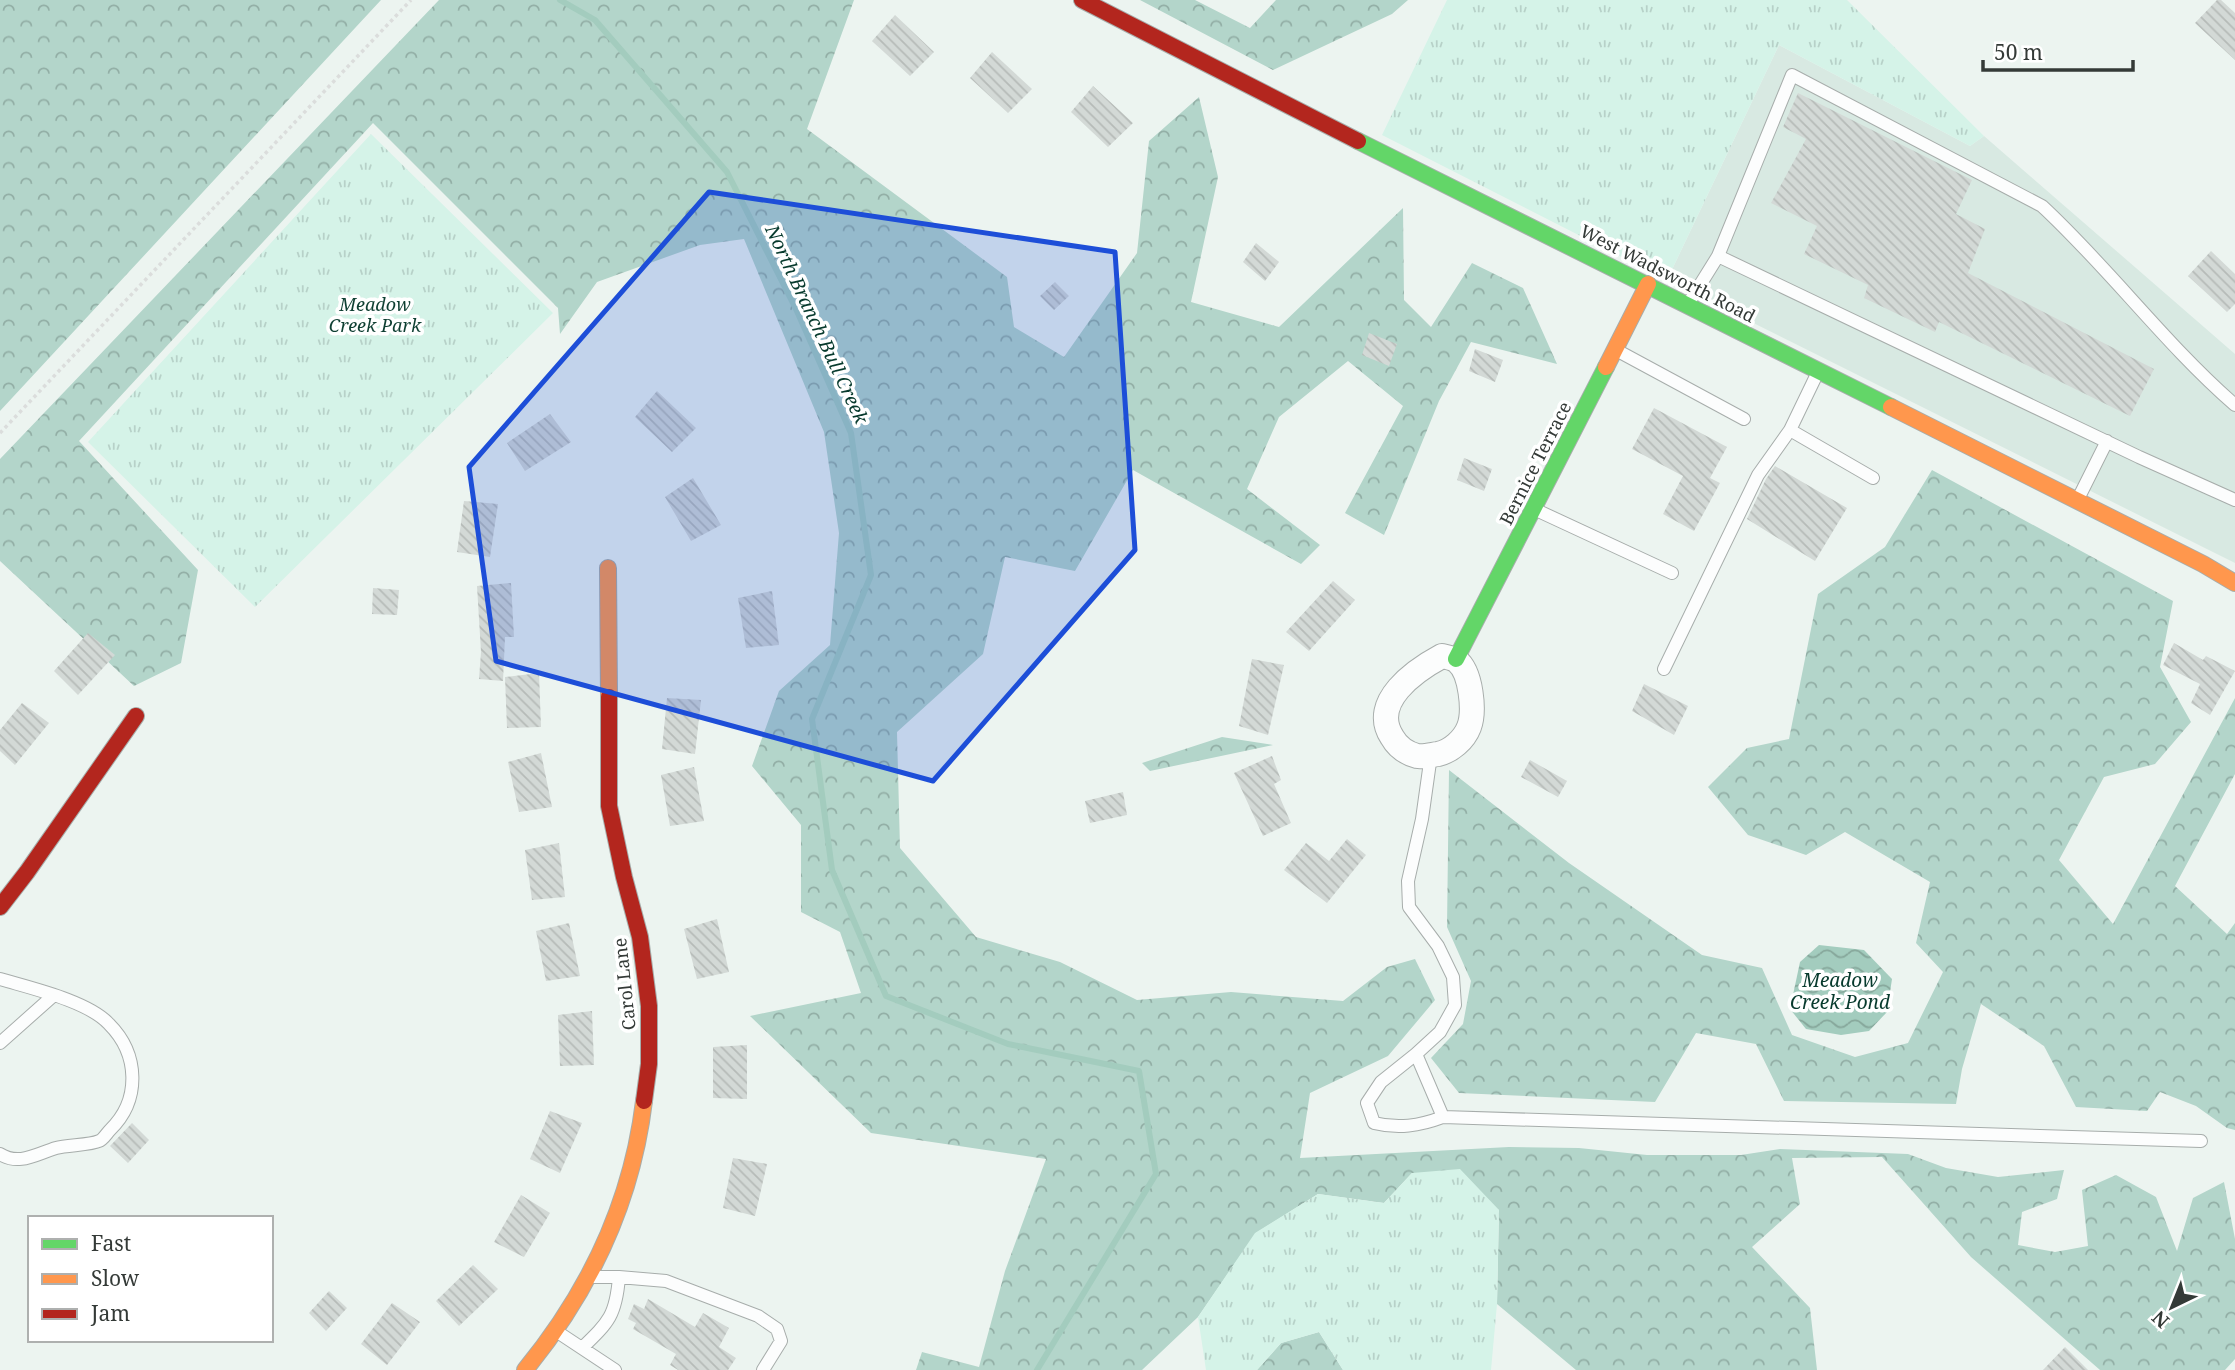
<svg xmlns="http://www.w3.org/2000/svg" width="2235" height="1370" viewBox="0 0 2235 1370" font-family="'Noto Serif',serif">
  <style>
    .built { fill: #d8e9e2 }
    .forest { fill: url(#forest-crowns) }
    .park { fill: url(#park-tufts) }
    .water { fill: url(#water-waves) }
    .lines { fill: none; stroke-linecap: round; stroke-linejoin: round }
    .stream { stroke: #a3ccbe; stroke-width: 6 }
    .building { fill: url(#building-back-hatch) }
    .lane-casing { stroke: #a7adab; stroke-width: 14 }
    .street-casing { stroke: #a7adab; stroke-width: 26 }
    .fast-casing { stroke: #a7adab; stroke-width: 18 }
    .slow-casing { stroke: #a7adab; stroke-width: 18 }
    .jam-casing { stroke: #a7adab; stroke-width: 18 }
    .path { stroke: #dbdddc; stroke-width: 3.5; stroke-dasharray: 3.5 3.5; stroke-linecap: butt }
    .lane { stroke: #fcfdfd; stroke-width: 12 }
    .street { stroke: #fcfdfd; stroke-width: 24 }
    .fast { stroke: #63d668; stroke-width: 16 }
    .slow { stroke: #ff974d; stroke-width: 16 }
    .jam { stroke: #b3261e; stroke-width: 16 }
    .marked { fill: #1d4ed8; fill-opacity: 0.2; stroke: #1d4ed8; stroke-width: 5; stroke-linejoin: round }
    .labels { text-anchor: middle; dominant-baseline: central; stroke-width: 7; stroke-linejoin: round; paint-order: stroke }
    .street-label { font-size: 18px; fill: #343a37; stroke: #fff }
    .park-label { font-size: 18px; font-style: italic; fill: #0e3f32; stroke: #fff }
    .water-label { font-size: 19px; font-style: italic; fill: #073a2d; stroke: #fff }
  </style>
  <defs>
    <pattern id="forest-crowns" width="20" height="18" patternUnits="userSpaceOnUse" patternTransform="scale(1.75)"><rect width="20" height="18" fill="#b3d5ca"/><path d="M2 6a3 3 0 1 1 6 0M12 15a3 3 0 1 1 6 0" fill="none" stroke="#92aea5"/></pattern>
    <pattern id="park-tufts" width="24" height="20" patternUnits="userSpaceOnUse" patternTransform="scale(1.75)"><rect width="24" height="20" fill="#d5f3e8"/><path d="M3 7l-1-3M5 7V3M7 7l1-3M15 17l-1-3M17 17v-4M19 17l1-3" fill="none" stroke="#b7d1c8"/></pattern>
    <pattern id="water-waves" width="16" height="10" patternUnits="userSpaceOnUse" patternTransform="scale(1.75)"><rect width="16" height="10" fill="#a3ccbe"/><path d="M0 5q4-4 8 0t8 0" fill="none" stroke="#86a79b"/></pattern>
    <pattern id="building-back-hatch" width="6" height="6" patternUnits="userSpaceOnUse" patternTransform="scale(1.75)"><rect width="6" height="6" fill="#d3d9d6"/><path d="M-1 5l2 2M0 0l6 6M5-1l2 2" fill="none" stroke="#b6bbb8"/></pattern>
  </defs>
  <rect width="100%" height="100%" fill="#ecf4f0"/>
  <!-- built -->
  <path class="built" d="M1779,45L1970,146L1984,136L2235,354V563L1667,280Z"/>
  <!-- forest -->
  <path class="forest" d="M0,0H381L0,411Z
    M439,0H854L807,129L1007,277L1014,327L1064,357L1137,253L1149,141L1199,97L1218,177L1191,302L1279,327L1403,208L1404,300L1431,327L1472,263L1523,288L1557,364L1471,342L1439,401L1384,535L1345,513L1403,406L1348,361L1279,417L1247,489L1320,545L1301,564L1133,470L1075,571L1005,557L983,654L897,732L900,848L976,937L1060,962L1137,1000L1231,992L1343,1001L1387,967L1415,959L1435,1000L1388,1056L1310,1093L1300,1158L1509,1147L1579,1148L1647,1155H1741L1780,1149L1908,1154L1946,1168L1998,1177L2064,1170L2057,1199L2022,1212L2018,1245L2055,1252L2088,1246L2082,1190L2116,1175L2156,1197L2177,1251L2193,1198L2224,1182L2235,1239V1359L2225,1370H2100L1971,1257L1882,1157L1792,1158L1800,1204L1752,1247L1810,1308L1817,1370H1576L1497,1304L1499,1210L1412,1173L1384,1203L1318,1194L1256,1233L1198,1317L1142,1370H916L922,1352L979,1367L1005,1271L1046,1159L871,1133L750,1016L861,993L840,932L801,912V825L752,766L779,691L830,645L839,533L824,432L744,239L700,245L597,282L560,334L558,308L373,123L79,441L198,570L181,663L134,686L0,561V459Z
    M1140,0H1195L1250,28L1276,0H1408L1392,14L1273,70Z
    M1932,470L2173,601L2160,667L2191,722L2155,764L2104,777L2059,860L2113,924L2235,698V774L2175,886L2227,934L2235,923V1130L2227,1128L2196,1106L2160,1092L2147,1111L2076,1107L2044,1046L1981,1004L1962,1069L1956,1104L1784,1101L1756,1044L1696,1033L1655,1102L1459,1093L1431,1058L1463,1024L1471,981L1447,927L1449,770L1569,863L1702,955L1762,968L1792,1035L1855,1057L1908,1043L1943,972L1916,943L1930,882L1845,832L1806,855L1748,835L1708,787L1747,748L1789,739L1818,594L1885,547Z
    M1222,737L1273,745L1150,771L1142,763Z
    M1319,1332L1343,1370H1257L1281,1343Z"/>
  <!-- park -->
  <path class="park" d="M1447,0H1847L1984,136L1970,146L1779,45L1667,280L1382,135Z
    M371,134L553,313L255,607L88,442Z
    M1460,1169L1499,1210L1497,1304L1491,1370H1343L1319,1332L1281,1343L1257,1370H1206L1198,1317L1255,1233L1318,1194L1384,1203L1412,1173Z"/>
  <!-- water -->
  <path class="water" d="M1819,945L1864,950L1892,979L1887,1012L1869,1031L1841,1035L1806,1029L1790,1009L1800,962Z"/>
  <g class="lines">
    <!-- stream -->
    <path class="stream" d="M560,0L595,20L727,172L797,311L851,433L871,575L812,719L832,870L886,996L1008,1044L1139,1071L1156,1174L1037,1370"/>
  </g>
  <!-- building -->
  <path class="building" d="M2217,0H2221L2235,13V60L2195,23Z
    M895,15L934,52L910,76L872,41Z
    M992,52L1032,89L1008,113L970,78Z
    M1093,86L1133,123L1108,147L1071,112Z
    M1798,93L1972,180L1956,214L1985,229L1968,273L2154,369L2130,416L1939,322L1935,332L1864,298L1868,285L1804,254L1817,226L1771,203L1806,139L1783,127Z
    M1256,243L1279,262L1265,281L1243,262Z
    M2211,251L2235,274V304L2227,312L2188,276Z
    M1055,282L1069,296L1054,310L1040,296Z
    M1369,333L1397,344L1389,366L1362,355Z
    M1475,349L1503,360L1495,382L1469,371Z
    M657,391L696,428L672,452L635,417Z
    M1654,408L1727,447L1710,478L1720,483L1694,531L1663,514L1683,476L1632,449Z
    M550,414L571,442L525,471L507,443Z
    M1464,458L1492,469L1484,491L1457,480Z
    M1775,466L1847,508L1815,561L1747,519L1766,479Z
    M693,478L721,525L691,541L665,497Z
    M464,501L498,504L490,557L457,552Z
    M1333,581L1355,600L1309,651L1286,632Z
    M511,583L514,637H505L503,681L479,679L481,652L477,586Z
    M373,588L399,590L397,615L372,614Z
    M772,591L779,645L746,648L738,598Z
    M88,633L115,655L78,695L54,671Z
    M2174,643L2203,660L2206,656L2235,671L2210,715L2191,703L2200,684L2163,665Z
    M1252,659L1284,665L1268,735L1239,726Z
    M539,673L541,727L507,728L505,677Z
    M1644,684L1688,706L1674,735L1632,711Z
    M667,698L701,700L695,754L662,749Z
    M22,703L49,723L15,765L0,751V730Z
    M541,753L552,807L519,812L508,762Z
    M1272,756L1281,780L1274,784L1291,823L1263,836L1234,773Z
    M1530,760L1567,781L1558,797L1521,777Z
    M694,767L704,821L670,826L661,775Z
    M1123,792L1127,815L1090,823L1085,801Z
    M1347,839L1366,855L1327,903L1284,870L1306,843L1329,861Z
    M559,843L565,897L532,900L525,850Z
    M717,919L729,972L697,979L684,929Z
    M569,923L580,976L546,981L536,931Z
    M592,1011L594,1065L560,1066L558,1015Z
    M747,1045V1099L713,1098V1047Z
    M550,1111L582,1123L560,1173L530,1159Z
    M132,1123L149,1140L128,1163L110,1146Z
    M733,1158L767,1164L755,1216L723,1208Z
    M521,1195L550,1213L524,1257L494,1242Z
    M473,1265L498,1289L459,1326L436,1301Z
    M329,1291L347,1308L326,1331L309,1313Z
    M648,1299L695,1327L703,1313L729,1328L719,1347L736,1358L728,1370H678L670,1365L676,1354L633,1329L636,1323L628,1319L634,1304L644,1309Z
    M392,1303L420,1322L387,1365L361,1344Z
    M2065,1347L2088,1370H2043Z"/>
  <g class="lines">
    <!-- lane casing -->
    <g class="lane-casing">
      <path id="lane" d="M1718,256L2139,457L2235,500
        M1690,301L1718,256L1792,75L2042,206C2110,269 2165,344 2235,405
        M1618,351L1744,419
        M1790,430L1873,478
        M2079,497L2107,441
        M1534,509L1672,573
        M1664,669L1758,475L1790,430L1817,374
        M1431,755L1422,819L1408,881L1409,907L1438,946L1453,977L1455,1005L1440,1032L1416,1054L1443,1117L2201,1141
        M0,979C30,988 88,1001 109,1024C139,1054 141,1100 110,1130C107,1133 103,1140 99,1141C91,1145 67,1145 56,1148C36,1154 19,1166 0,1154
        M0,1043L54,995
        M1416,1054L1381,1082L1367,1103L1374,1123C1398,1129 1419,1126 1443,1117
        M594,1277H619L666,1281L758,1316L777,1329L781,1341L763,1370
        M556,1331L615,1370
        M582,1348C609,1322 616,1315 619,1277"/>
    </g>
    <!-- street casing -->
    <g class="street-casing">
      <path id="street" d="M1442,656C1447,657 1453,658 1457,661C1471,672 1475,711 1469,727C1464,740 1451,751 1438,754C1431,755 1423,757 1417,756C1406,753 1397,746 1392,737C1369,702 1416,670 1442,656Z"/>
    </g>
    <!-- fast casing -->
    <g class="fast-casing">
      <path id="fast" d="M1358,141L1891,407
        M1456,659L1606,367"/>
    </g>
    <!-- slow casing -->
    <g class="slow-casing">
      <path id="slow" d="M1606,367L1648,284
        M1891,407L2203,564L2235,583
        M608,568L609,697
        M525,1370C589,1292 632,1201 644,1101"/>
    </g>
    <!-- jam casing -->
    <g class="jam-casing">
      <path id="jam" d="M1082,0L1358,141
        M609,697V806L624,877L640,937L649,1006V1064L644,1101
        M0,907L27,872L136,716"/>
    </g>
    <!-- path -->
    <path class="path" d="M0,433L411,0"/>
    <!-- lane -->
    <use href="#lane" class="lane"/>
    <!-- street -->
    <use href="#street" class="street"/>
    <!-- fast -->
    <use href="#fast" class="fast"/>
    <!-- slow -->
    <use href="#slow" class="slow"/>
    <!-- jam -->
    <use href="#jam" class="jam"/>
  </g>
  <!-- marked area -->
  <path class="marked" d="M709,192L1115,252L1135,550L933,781L496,661L469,467Z"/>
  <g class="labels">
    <!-- street labels -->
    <g class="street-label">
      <text transform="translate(1668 273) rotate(27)">West Wadsworth Road</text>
      <text transform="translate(1535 463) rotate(-63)">Bernice Terrace</text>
      <text transform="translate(624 984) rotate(-96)">Carol Lane</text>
    </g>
    <!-- park labels -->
    <g class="park-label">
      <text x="375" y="304">Meadow<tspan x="375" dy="21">Creek Park</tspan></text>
    </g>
    <!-- water labels -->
    <g class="water-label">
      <text transform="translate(817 324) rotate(65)">North Branch Bull Creek</text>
      <text x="1840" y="980">Meadow<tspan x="1840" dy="22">Creek Pond</tspan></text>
    </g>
  </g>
  <!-- legend -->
  <rect x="28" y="1216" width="245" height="126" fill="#ffffff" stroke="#aeb0af" stroke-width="2"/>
  <rect x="42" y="1239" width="35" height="10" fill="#63d668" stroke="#aeb0af" stroke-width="2"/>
  <text x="91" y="1251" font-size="21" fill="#343a37">Fast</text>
  <rect x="42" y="1274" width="35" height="10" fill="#ff974d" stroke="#aeb0af" stroke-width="2"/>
  <text x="91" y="1286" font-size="21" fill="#343a37">Slow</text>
  <rect x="42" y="1309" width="35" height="10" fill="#b3261e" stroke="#aeb0af" stroke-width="2"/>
  <text x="91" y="1321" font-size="21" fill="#343a37">Jam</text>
  <!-- north arrow -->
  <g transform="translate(2172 1307) rotate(223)" stroke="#ffffff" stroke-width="5" paint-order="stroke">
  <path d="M0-5L12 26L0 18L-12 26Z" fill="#343a37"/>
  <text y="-10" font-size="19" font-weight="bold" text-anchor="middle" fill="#343a37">N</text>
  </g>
  <!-- scale -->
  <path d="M1983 60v10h150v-10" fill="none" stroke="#343a37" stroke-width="3.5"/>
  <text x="1994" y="60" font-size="21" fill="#343a37" stroke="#ffffff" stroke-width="5" paint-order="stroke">50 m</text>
</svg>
